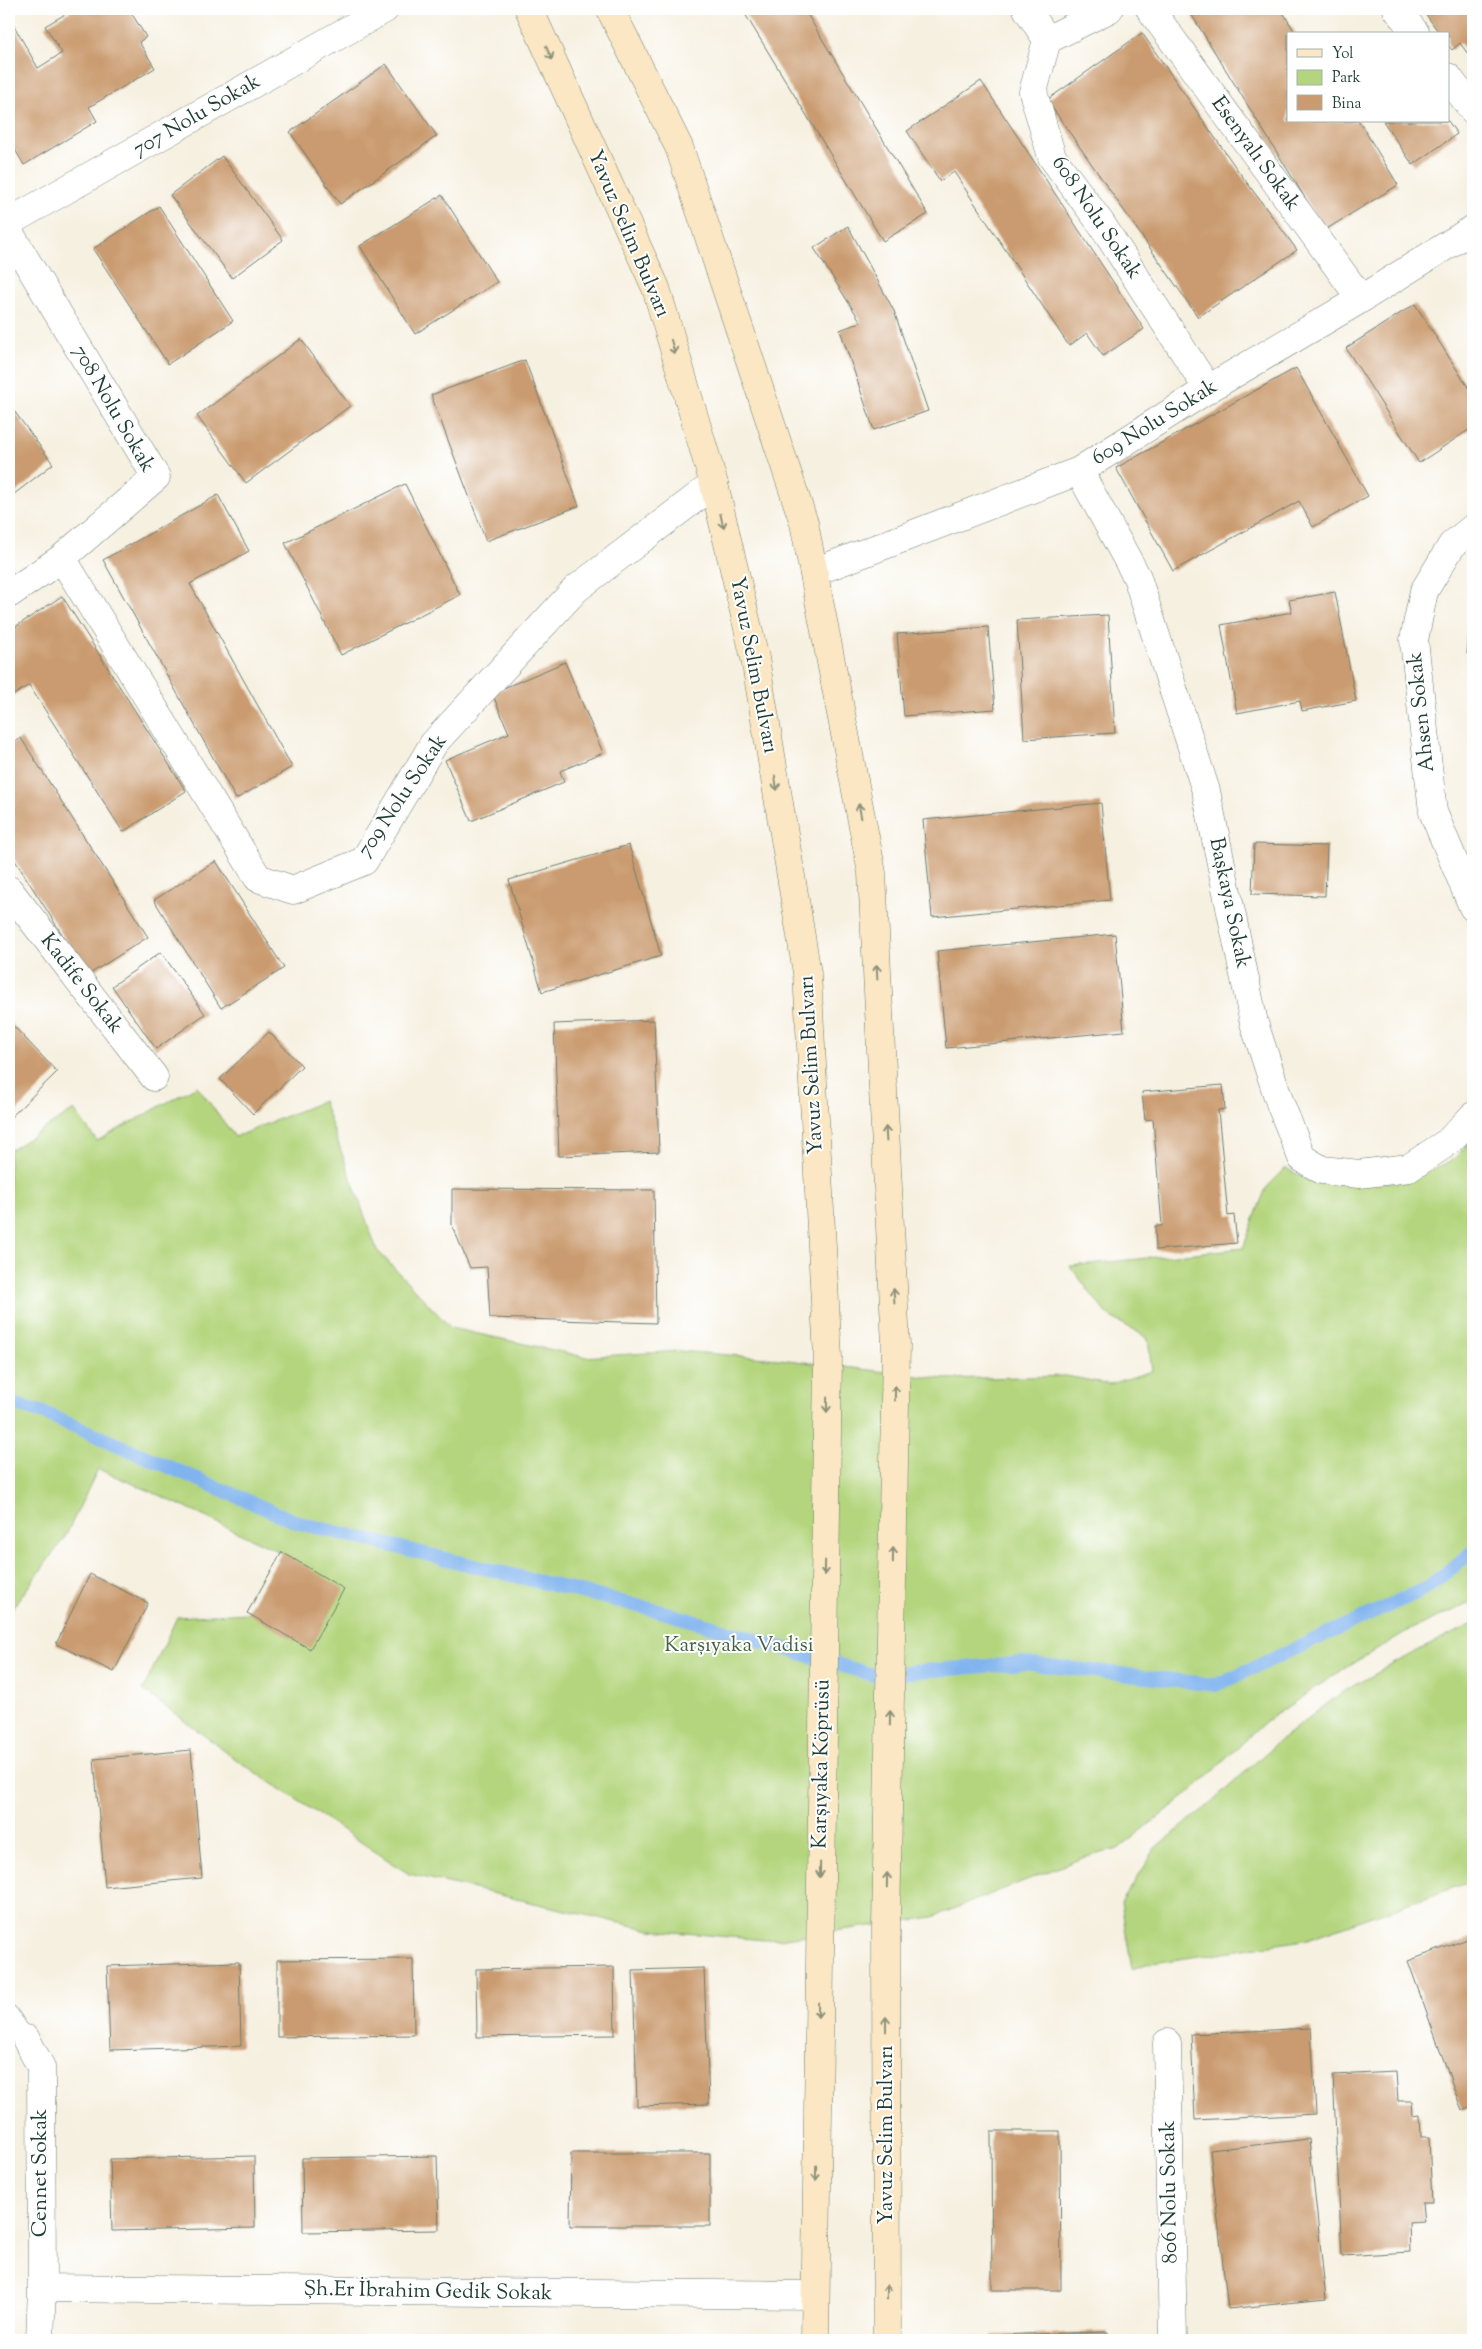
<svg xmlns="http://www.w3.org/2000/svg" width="1482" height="2349" viewBox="0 0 1482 2349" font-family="'Sorts Mill Goudy',serif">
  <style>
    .green { fill: #b4d57d; stroke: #6a8958 }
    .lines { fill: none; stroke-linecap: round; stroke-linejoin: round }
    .stream { stroke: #81b4ee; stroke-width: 14 }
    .building { fill: #ca9b70 }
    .service-casing { stroke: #6a7c70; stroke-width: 19 }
    .minor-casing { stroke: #6a7c70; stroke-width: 29 }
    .secondary-casing { stroke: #6a7c70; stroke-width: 29 }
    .service { stroke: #fff; stroke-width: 18 }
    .minor { stroke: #fff; stroke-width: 28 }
    .secondary { stroke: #fbe7c3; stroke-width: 28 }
    .oneway { stroke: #8d927c }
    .labels { text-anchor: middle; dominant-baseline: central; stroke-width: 4; stroke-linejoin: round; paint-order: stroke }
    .street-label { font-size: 21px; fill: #1f3d34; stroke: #fff }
    .park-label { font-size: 21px; fill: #446346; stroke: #fff }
  </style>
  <rect width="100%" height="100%" fill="#fff"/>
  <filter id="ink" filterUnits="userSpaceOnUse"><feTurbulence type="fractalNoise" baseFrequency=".02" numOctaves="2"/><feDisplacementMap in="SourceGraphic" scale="10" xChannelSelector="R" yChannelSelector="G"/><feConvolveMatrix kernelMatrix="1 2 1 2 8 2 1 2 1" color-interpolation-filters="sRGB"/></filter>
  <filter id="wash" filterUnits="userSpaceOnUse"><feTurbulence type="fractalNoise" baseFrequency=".0096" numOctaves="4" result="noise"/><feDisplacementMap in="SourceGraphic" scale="20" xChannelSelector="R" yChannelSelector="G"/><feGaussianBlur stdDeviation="1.12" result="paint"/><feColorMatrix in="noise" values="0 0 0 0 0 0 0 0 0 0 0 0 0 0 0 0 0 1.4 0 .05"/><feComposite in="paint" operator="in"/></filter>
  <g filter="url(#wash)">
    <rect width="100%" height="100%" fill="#f6f0e0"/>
    <!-- green -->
    <path class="green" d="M197,1086L235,1137L323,1101L377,1250L451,1328L585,1357L679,1351L779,1359L943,1379L1066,1376L1110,1384L1152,1371L1148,1338L1107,1315L1070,1266L1243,1248L1266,1188L1286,1168L1313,1183L1355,1184L1407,1181L1453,1160L1473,1139V1602L1407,1631L1333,1676L1265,1722L1194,1789L1118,1849L1082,1858L933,1917L779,1939L764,1940L651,1930L409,1874L237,1760L143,1690L177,1617L247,1613L282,1553L150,1491L98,1469L65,1537L9,1613V1151L74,1110L97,1141Z
      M1473,1624V1881L1304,1940L1146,1964L1132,1969L1121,1903L1157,1847L1210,1804L1279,1741L1341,1693L1413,1653Z"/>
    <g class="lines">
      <!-- stream -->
      <path class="stream" d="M9,1403L44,1413L299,1523L663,1612L873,1675L1024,1663L1216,1685L1423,1590L1473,1552"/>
    </g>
    <g id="blocks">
      <!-- building -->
      <path class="building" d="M74,9H129L146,37L139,42L155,68L89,107L97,121L24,165L9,139V17L38,68L62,53L45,26Z
        M742,9H804L928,214L883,241Z
        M1188,9H1281L1296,34H1288V121H1359L1398,185L1325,230Z
        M1422,9H1473V61L1460,43L1452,50L1448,45V34H1440Z
        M1142,33L1239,172L1297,250L1198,317L1047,100Z
        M386,64L437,136L340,204L290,132Z
        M981,81L1144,329L1103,356L1087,333L1069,346L954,172L940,181L907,131Z
        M1383,121H1448L1457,134L1413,165Z
        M222,156L283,240L232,278L170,195Z
        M442,195L497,282L415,334L360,246Z
        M159,206L233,321L168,364L93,249Z
        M848,226L894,311L928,411L874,430L840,330L861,322L814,248Z
        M1415,304L1473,395V427L1419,463L1346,348Z
        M301,339L350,406L246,483L197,416Z
        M525,360L579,506L486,541L431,395Z
        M1296,368L1368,496L1313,527L1299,501L1173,571L1116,468Z
        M9,404L53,464L9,498Z
        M405,484L460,595L341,655L285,543Z
        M218,495L249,551L190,584L292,767L236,799L103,560Z
        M1335,592L1356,701L1302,711L1300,701L1237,713L1221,625L1292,612L1289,600Z
        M62,596L186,791L123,832L29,685L9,698V631Z
        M1472,600H1473V655L1467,654Z
        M1108,615L1115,733L1024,739L1017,620Z
        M988,627L995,709L904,716L897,634Z
        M565,662L603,753L560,771L564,782L471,821L445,760L509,733L492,693Z
        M21,738L148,937L88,975L9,851V746Z
        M1101,803L1110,900L932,917L923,820Z
        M1254,844L1327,846L1325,896L1252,894Z
        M629,845L661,956L542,992L509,880Z
        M216,861L284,968L221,1008L154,900Z
        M1115,934L1124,1031L946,1048L937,951Z
        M161,952L205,1014L156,1049L112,986Z
        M654,1020L659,1152L559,1156L554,1024Z
        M9,1021L57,1072L9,1119Z
        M269,1032L302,1066L253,1114L220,1079Z
        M1223,1085L1225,1109L1218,1110L1228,1216L1234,1215L1237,1243L1156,1250L1155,1226H1162L1153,1119L1145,1120L1142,1092Z
        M452,1189L654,1190L656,1323L490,1318L487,1267L470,1268L452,1225Z
        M282,1552L344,1589L310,1649L247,1613Z
        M90,1574L148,1603L114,1672L56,1644Z
        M191,1750L202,1878L105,1887L94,1759Z
        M1473,1937V2107L1462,2111L1408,1961Z
        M413,1959L414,2035L277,2037V1960Z
        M239,1962L241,2046L110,2050L107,1966Z
        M614,1967L615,2035L477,2037L476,1969Z
        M704,1968L709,2104L637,2106L633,1970Z
        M1311,2028L1316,2114L1195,2120L1191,2034Z
        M1396,2072L1398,2101H1412L1413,2116L1420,2115L1421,2137H1429L1432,2203H1422L1424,2222L1409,2223L1410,2252L1342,2256L1333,2075Z
        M991,2131H1060L1061,2290H992Z
        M1309,2139L1326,2299L1228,2309L1210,2150Z
        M571,2153H710V2226H570Z
        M254,2156L255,2228L112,2231L110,2159Z
        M437,2156L439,2230L303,2232L302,2158Z
        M1108,2332V2340H992V2335Z"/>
    </g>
  </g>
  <g filter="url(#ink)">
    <use href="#blocks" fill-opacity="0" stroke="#6a7c70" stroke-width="1"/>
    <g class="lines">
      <!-- service casing -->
      <g class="service-casing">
        <path id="service" d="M9,2014L26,2039"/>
      </g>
      <!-- minor casing -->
      <g class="minor-casing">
        <path id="minor" d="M1027,9L1047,40L1033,92L1052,157L1100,222L1208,389
          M1150,9L1361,299
          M1397,9L1416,34
          M1047,40L1109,9
          M1448,77L1473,110
          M9,222L385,9
          M9,232L156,477L62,558L9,594
          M1079,471L1137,577L1206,791L1254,1023L1280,1103L1302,1158L1322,1170L1359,1174L1409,1168L1448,1142L1473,1116
          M1473,528L1452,545L1424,591L1414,640L1433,812L1473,907
          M62,558L258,878L293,890L364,861L434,743L576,589L714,484
          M814,572L1079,471L1208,389L1361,299L1473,229
          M9,890L154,1077
          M26,2039L41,2067L42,2288L40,2340
          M1167,2043L1173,2340
          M42,2288L815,2295"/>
      </g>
      <!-- secondary casing -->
      <g class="secondary-casing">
        <path id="secondary" d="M529,9L656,288L714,484L755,658L807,973L828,1357L815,2340
          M610,9L679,147L804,523L872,873L896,1345L886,1929L887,2340"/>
      </g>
      <!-- service -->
      <use href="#service" class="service"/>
      <!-- minor -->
      <use href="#minor" class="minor"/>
      <!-- secondary -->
      <use href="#secondary" class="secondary"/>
    </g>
    <!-- one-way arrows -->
    <defs><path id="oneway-shaft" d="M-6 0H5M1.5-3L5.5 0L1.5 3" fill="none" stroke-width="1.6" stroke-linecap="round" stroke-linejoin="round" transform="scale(1.25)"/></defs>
    <g class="oneway">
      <use href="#oneway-shaft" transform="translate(549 53) rotate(66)"/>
      <use href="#oneway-shaft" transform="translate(673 347) rotate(74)"/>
      <use href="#oneway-shaft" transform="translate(722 521) rotate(77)"/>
      <use href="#oneway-shaft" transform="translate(776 783) rotate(81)"/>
      <use href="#oneway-shaft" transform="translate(860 811) rotate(-101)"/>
      <use href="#oneway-shaft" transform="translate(877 972) rotate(-93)"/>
      <use href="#oneway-shaft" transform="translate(886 1134) rotate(-93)"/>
      <use href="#oneway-shaft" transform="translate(894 1296) rotate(-93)"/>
      <use href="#oneway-shaft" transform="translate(895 1393) rotate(-89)"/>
      <use href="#oneway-shaft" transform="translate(827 1405) rotate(91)"/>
      <use href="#oneway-shaft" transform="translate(893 1555) rotate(-89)"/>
      <use href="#oneway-shaft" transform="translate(825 1568) rotate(91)"/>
      <use href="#oneway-shaft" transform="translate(890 1718) rotate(-89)"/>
      <use href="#oneway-shaft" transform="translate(820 1870) rotate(91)"/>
      <use href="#oneway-shaft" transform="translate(887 1880) rotate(-89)"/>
      <use href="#oneway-shaft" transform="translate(818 2010) rotate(91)"/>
      <use href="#oneway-shaft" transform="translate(886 2024) rotate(-90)"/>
      <use href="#oneway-shaft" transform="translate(816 2173) rotate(91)"/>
      <use href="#oneway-shaft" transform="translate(887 2292) rotate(-90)"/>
    </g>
  </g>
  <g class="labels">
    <!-- street labels -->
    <g class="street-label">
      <text transform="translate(197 116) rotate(-30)">707 Nolu Sokak</text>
      <text transform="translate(1255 154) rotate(54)">Esenyalı Sokak</text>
      <text transform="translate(1096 218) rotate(56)">608 Nolu Sokak</text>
      <text transform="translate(628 234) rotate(67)">Yavuz Selim Bulvarı</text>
      <text transform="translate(113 409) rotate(60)">708 Nolu Sokak</text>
      <text transform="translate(1155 423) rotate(-32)">609 Nolu Sokak</text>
      <text transform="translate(753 665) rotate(79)">Yavuz Selim Bulvarı</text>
      <text transform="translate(1422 712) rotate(-96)">Ahsen Sokak</text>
      <text transform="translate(403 796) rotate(-56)">709 Nolu Sokak</text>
      <text transform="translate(1229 903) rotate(78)">Başkaya Sokak</text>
      <text transform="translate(81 984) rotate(52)">Kadife Sokak</text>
      <text transform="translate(812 1065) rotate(-93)">Yavuz Selim Bulvarı</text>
      <text transform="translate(822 1764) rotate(-89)">Karşıyaka Köprüsü</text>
      <text transform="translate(887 2135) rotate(-90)">Yavuz Selim Bulvarı</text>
      <text transform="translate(41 2173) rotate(-90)">Cennet Sokak</text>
      <text transform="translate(1170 2192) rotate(-91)">806 Nolu Sokak</text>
      <text transform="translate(428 2292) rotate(1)">Şh.Er İbrahim Gedik Sokak</text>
    </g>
    <!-- park labels -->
    <g class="park-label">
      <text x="739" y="1646">Karşıyaka Vadisi</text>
    </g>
  </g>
  <!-- margin -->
  <rect width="1482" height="2349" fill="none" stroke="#fff" stroke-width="30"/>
  <!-- legend -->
  <rect x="1287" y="32" width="162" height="90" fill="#ffffff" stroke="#a5b1ae"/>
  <rect x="1297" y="49" width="25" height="8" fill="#fbe7c3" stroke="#a5b1ae"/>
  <text x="1332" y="58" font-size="15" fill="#1f3d34">Yol</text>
  <rect x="1297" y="70" width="25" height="15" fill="#b4d57d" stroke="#a5b1ae"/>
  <text x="1332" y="82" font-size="15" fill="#1f3d34">Park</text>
  <rect x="1297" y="95" width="25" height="15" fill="#ca9b70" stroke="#a5b1ae"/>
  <text x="1332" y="108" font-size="15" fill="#1f3d34">Bina</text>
</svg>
